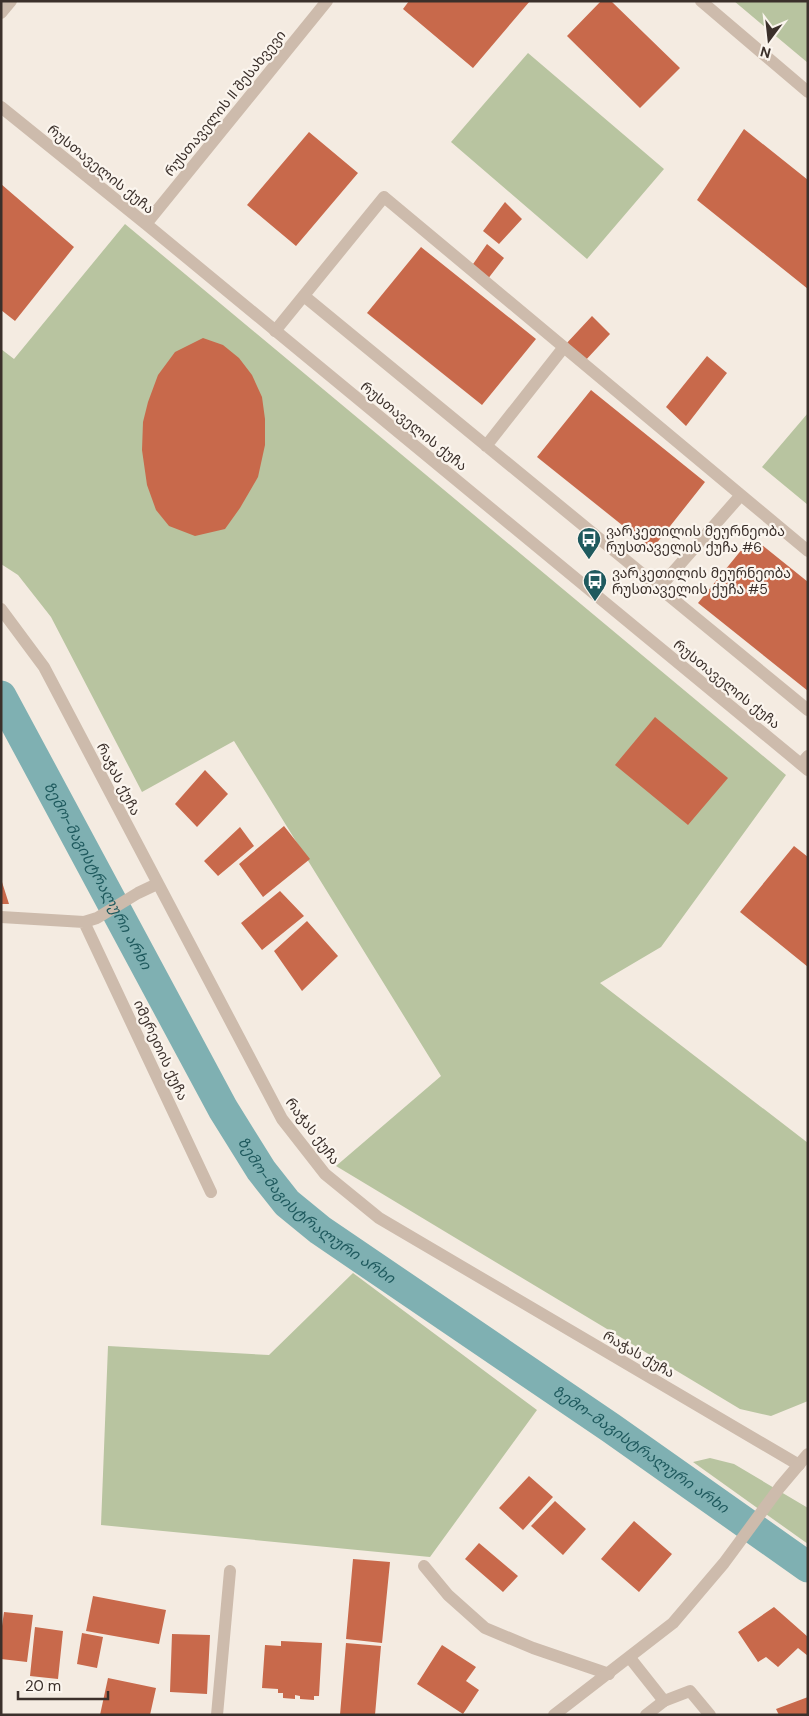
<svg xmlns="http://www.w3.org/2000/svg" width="809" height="1716" viewBox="0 0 809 1716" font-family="'DM Sans','Noto Sans Georgian',sans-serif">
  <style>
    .green { fill: #b8c4a0 }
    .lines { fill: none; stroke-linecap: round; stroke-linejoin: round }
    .canal { stroke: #7fb0b2; stroke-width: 31 }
    .building { fill: #c8694b }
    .service { stroke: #cdbbac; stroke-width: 12 }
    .minor { stroke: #cdbbac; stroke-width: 12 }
    .tertiary { stroke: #cdbbac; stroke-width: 12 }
    .labels { text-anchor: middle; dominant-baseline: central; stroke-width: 4.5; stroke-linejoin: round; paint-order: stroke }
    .street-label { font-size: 14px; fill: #3b302b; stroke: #fbf5ee }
    .poi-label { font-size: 14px; fill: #3b302b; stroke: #fbf5ee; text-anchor: start }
    .water-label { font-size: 15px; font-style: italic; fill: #1f5a5e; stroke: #fbf5ee }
  </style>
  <rect width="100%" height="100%" fill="#f4ebe1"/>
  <!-- green -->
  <path class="green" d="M734,1H808V63Z
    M528,53L664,169L587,259L451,142Z
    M125,224L786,775L661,947L600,983L808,1143V1401L771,1416L740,1409L336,1166L441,1076L234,741L142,792L51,617L18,575L1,564V349L14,359Z
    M808,413V505L762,467Z
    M353,1273L537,1410L430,1557L101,1525L108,1346L269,1355Z
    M710,1458L734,1464L808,1508V1544L693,1462Z"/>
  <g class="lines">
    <!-- canal -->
    <path class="canal" id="s1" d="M1,696L223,1109L261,1170L287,1203L320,1230L611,1428L808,1567"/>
  </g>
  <!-- building -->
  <path class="building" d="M409,1H530L473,68L403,9Z
    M601,1H611L680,68L640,108L567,36Z
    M744,129L808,180V289L697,200Z
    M309,132L358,173L296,246L247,205Z
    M1,184L74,247L15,321L1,310Z
    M505,202L522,219L499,244L483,231Z
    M487,244L504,258L487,280L471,267Z
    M421,247L536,339L482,405L367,313Z
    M592,316L610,334L584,362L565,345Z
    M203,338L223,345L239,358L252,375L262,397L265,419V445L258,477L240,508L225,529L195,536L169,526L156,510L147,485L142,450L143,422L148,402L158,375L175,352Z
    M707,356L727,373L686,426L666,407Z
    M591,390L705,482L652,549L537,457Z
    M752,537L808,582V691L698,603Z
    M655,717L728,778L688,825L615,765Z
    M205,770L228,794L197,827L175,804Z
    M284,826L310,859L263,897L239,864Z
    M240,827L254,846L218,876L204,861Z
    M794,846L808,857V967L740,912Z
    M1,882H2L9,904H1Z
    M280,891L304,916L262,950L241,923Z
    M307,921L338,956L302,991L274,951Z
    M529,1476L553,1497L523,1530L499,1508Z
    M555,1501L586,1529L563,1555L531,1526Z
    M634,1521L672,1554L639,1592L601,1559Z
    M479,1543L518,1576L503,1592L465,1559Z
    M353,1559L390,1562L382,1643L346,1639Z
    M93,1596L166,1610L159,1644L86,1631Z
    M774,1607L808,1637V1656L798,1648L778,1667L766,1657L758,1662L738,1632Z
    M4,1612L33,1615L27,1662L1,1659V1633Z
    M35,1627L63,1631L58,1679L30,1676Z
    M82,1633L103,1637L97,1668L77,1664Z
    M172,1634L210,1635L207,1694L170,1692Z
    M281,1641L322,1643L319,1696H314V1700L300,1699V1696L295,1695V1699L283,1698V1693H278V1689L262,1688L265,1645L281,1646Z
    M346,1643L381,1646L375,1715H340Z
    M442,1645L476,1667L466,1681L479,1690L463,1714L417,1684Z
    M108,1678L156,1688L150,1715H100Z
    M808,1697V1715H779L776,1709Z"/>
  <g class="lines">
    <!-- service -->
    <path class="service" d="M304,296L808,710
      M275,331L384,197L808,551
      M486,446L564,347
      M659,588L741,495
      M801,764L808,756
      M424,1566L448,1595L485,1628L533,1648L609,1674
      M630,1658L664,1701
      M217,1715L230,1571"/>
    <!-- minor -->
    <path class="minor" d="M701,1L808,92
      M1,13L11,1
      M1,107L146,224L808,770
      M146,224L327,1
      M1,609L44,667L282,1119L325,1174L379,1218L799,1465
      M1,917L84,922L97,918L138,893L157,884
      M84,922L211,1192
      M646,1715L664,1701L690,1691L710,1715"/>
    <!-- tertiary -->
    <path class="tertiary" d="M554,1715L673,1623L724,1563L780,1487L808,1454"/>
  </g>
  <!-- icons -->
  <defs>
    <g id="bus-pin" transform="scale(1.25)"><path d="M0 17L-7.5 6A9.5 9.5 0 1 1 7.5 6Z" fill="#1f5a5e" stroke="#fbf5ee"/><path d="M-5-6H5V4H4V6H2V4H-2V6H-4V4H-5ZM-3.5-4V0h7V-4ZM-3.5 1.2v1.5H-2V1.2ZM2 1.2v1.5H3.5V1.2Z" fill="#fff"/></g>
  </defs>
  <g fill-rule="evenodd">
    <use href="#bus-pin" x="589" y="539"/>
    <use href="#bus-pin" x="595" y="581"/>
  </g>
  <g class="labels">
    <!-- street labels -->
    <g class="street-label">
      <text transform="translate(225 103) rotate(-51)">რუსთაველის II შესახვევი</text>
      <text transform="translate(101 169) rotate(39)">რუსთაველის ქუჩა</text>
      <text transform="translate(414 426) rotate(39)">რუსთაველის ქუჩა</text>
      <text transform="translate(727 684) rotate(39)">რუსთაველის ქუჩა</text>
      <text transform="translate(119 779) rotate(63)">რაჭას ქუჩა</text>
      <text transform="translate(161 1050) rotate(65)">იმერეთის ქუჩა</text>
      <text transform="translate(313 1131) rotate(53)">რაჭას ქუჩა</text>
      <text transform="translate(639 1354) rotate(30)">რაჭას ქუჩა</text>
    </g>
    <!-- poi labels -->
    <g class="poi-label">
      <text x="606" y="531">ვარკეთილის მეურნეობა<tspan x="606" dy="16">რუსთაველის ქუჩა #6</tspan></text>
      <text x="612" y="573">ვარკეთილის მეურნეობა<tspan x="612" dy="16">რუსთაველის ქუჩა #5</tspan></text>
    </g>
    <!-- water labels -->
    <g class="water-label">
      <text stroke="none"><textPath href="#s1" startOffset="204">ზემო-მაგისტრალური არხი</textPath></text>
      <text stroke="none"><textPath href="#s1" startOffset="609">ზემო-მაგისტრალური არხი</textPath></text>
      <text stroke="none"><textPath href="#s1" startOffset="1014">ზემო-მაგისტრალური არხი</textPath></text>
    </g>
  </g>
  <!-- border -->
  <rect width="809" height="1716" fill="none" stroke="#3b302b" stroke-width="5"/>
  <!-- north arrow -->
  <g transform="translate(769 40) rotate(195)" stroke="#fbf5ee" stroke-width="4" paint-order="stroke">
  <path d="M0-4L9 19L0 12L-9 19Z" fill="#3b302b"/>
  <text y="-8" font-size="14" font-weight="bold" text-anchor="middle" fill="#3b302b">N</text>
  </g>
  <!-- scale -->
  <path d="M18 1691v8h90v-8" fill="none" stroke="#3b302b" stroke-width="2.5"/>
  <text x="25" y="1691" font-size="15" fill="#3b302b" stroke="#fbf5ee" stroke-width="4" paint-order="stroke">20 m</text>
</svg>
